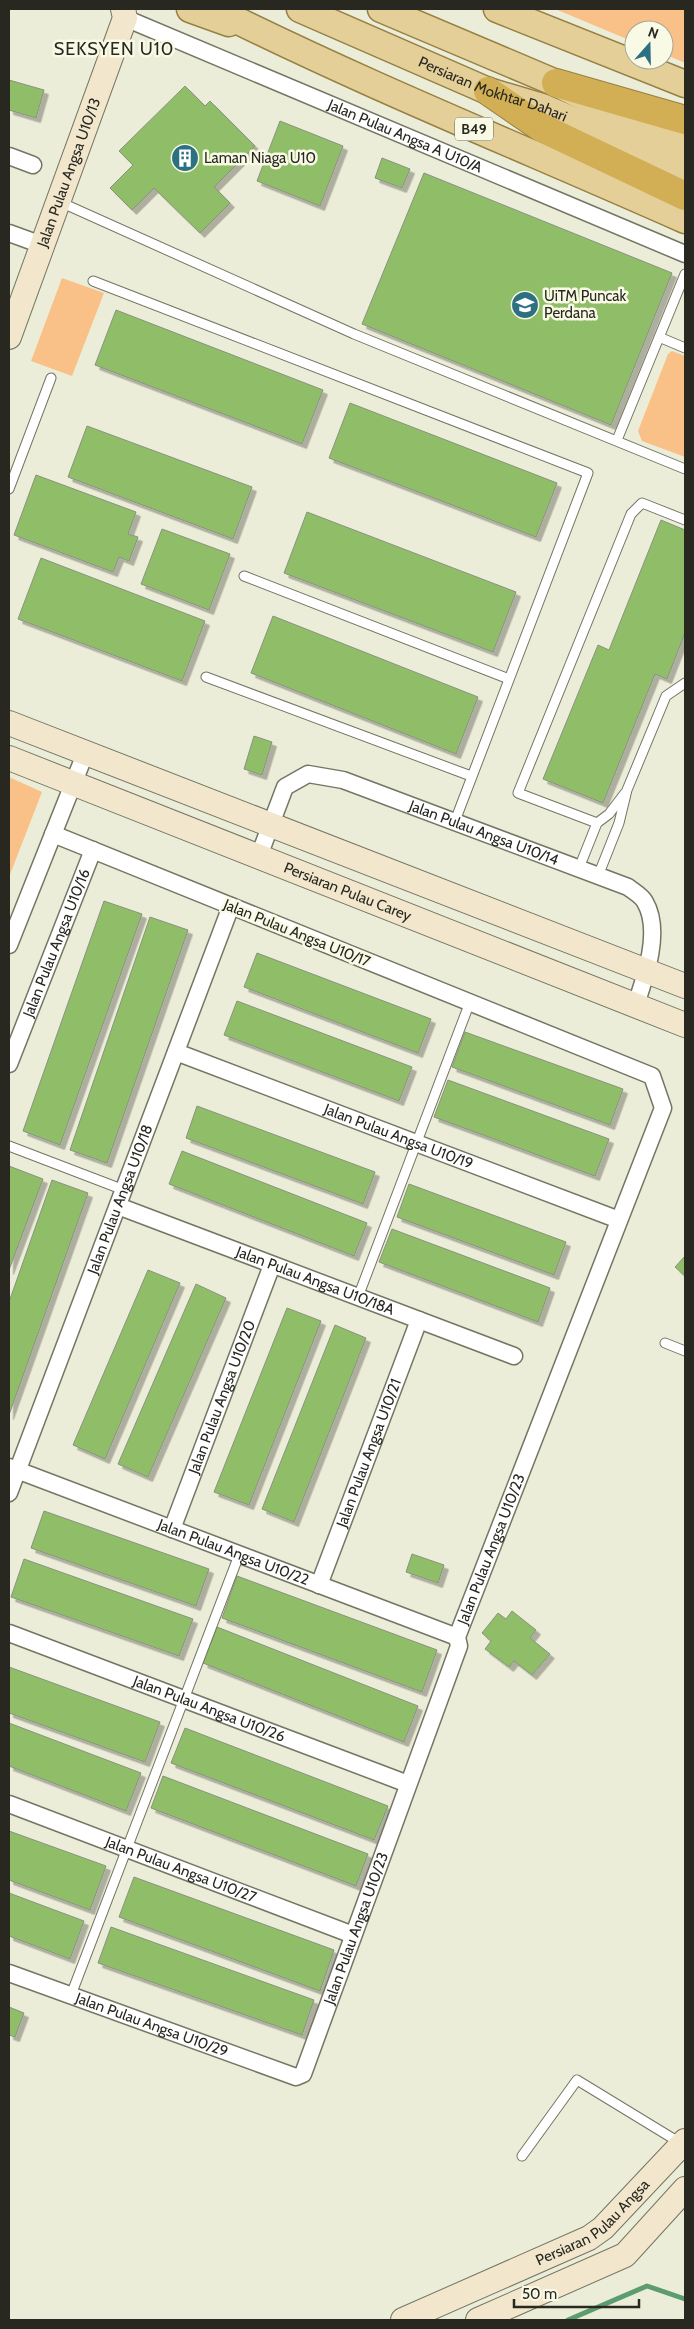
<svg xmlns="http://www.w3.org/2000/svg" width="694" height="2329" viewBox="0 0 694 2329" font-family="Cabin,sans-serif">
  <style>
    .green { fill: #f9c187 }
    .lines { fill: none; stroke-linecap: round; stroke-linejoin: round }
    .stream { stroke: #5c9c6f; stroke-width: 5 }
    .building { fill: #90be67; stroke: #889281; filter: url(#shadow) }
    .lane-casing { stroke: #747563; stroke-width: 11 }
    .street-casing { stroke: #747563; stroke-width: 19 }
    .secondary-casing { stroke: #747563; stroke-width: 26 }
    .primary-casing { stroke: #968043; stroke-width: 29 }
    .highway-casing { stroke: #968043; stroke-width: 30 }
    .lane { stroke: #fff; stroke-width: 9 }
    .street { stroke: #fff; stroke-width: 16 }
    .secondary { stroke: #f2e7cc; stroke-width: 24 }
    .primary { stroke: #e4cf99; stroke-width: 26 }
    .highway { stroke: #d2af55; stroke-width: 28 }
    .labels { text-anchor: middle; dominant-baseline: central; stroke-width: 5; stroke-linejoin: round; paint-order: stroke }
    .shield { fill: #f9fae5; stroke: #67675c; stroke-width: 1 }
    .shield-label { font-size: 14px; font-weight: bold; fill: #282821 }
    .street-label { font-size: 15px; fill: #282821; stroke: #f9fae5 }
    .poi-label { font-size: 15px; fill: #282821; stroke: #f9fae5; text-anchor: start }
    .quarter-label { font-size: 18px; letter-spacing: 1px; fill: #282821; stroke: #f9fae5 }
  </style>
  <defs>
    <filter id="shadow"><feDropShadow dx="4.5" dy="4.5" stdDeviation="0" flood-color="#0004"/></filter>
  </defs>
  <rect width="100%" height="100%" fill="#ecedd8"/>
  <!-- green -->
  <path class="green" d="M555,9H685V63L664,54V30H634V42Z
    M62,278L104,293L72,376L31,361Z
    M672,351L685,356V457L642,441L638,431L668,354Z
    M9,777L42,792L9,877Z"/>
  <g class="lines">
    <!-- stream -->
    <path class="stream" d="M568,2320L647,2286L685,2299"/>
  </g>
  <!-- building -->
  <path class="building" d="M9,80L44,90L36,118L9,110Z
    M185,86L205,106L210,101L255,146L214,187L230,203L200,233L154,188L132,210L110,188L133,165L119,151Z
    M280,121L343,146L320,206L257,181Z
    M382,158L410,169L402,188L375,178Z
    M424,173L672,273L611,425L362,324Z
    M116,310L323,390L302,444L95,365Z
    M350,403L557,483L536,537L329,458Z
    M87,426L252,487L233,539L68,477Z
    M36,475L136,512L128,534L138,537L129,561L119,557L113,572L14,535Z
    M307,512L516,592L493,652L284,573Z
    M661,520L685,530V633L667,679L655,674L603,803L543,779L598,645L609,650Z
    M162,529L230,554L209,610L141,584Z
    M41,558L205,621L182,681L18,619Z
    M273,616L478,697L456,754L251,673Z
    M254,736L272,742L262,775L244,769Z
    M104,901L142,914L60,1145L23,1131Z
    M150,917L188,930L107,1163L70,1150Z
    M257,953L431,1019L418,1053L244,987Z
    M237,1001L412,1067L399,1101L224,1035Z
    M465,1032L623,1089L610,1125L452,1067Z
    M448,1080L609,1139L595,1176L434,1117Z
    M197,1106L375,1172L363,1204L186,1138Z
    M182,1151L367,1223L354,1256L169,1184Z
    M9,1166L43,1179L9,1270Z
    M52,1180L88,1193L9,1415V1302Z
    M409,1184L566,1242L554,1275L397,1217Z
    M392,1229L550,1288L538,1322L379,1262Z
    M685,1256V1276L675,1267Z
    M148,1270L180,1283L105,1459L73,1445Z
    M196,1284L226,1298L148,1477L118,1464Z
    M287,1308L321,1321L249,1505L214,1492Z
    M335,1325L366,1338L294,1522L262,1509Z
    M44,1511L209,1569L196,1606L31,1548Z
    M412,1554L444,1565L438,1583L406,1572Z
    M24,1559L193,1619L179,1656L11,1597Z
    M237,1576L437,1650L422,1692L222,1618Z
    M512,1611L536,1630L530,1638L550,1654L532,1675L514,1661L509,1667L485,1649L491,1641L482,1633L498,1613L506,1619Z
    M217,1627L418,1706L404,1742L203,1663Z
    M9,1667L160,1722L145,1762L9,1713Z
    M9,1723L141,1773L126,1811L9,1766Z
    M185,1728L388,1806L374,1840L171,1763Z
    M163,1776L368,1854L356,1886L151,1808Z
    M9,1831L106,1866L90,1910L9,1880Z
    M134,1877L334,1950L320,1991L119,1917Z
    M9,1893L84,1921L70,1959L9,1936Z
    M111,1927L314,2000L302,2035L98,1963Z
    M9,2007L24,2013L15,2037L9,2035Z"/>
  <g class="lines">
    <!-- lane casing -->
    <g class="lane-casing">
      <path id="lane" d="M60,202L354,334L685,469
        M93,281L588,473L455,821
        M659,337L685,348
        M617,440L685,274
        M9,489L51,378
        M244,576L509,679
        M206,677L471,776
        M597,823L518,793L631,514L642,503L685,520
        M579,868L597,823L609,814L625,793
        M598,876L619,823L627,790L666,696L685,683
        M9,1146L124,1190
        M358,1297L470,1002
        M665,1343L685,1351
        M71,1995L239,1555
        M522,2156L577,2080L682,2144"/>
    </g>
    <!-- street casing -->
    <g class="street-casing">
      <g id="street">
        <path id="s1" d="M125,18L685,254"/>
        <path d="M9,156L33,165"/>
        <path d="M9,233L42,245"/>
        <path id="s2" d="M259,856L285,787L308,774L343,780L628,887C633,891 642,896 645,902C662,931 645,978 635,1007"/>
        <path d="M9,945L85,754"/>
        <path id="s3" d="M176,1052L619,1220"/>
        <path id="s4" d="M9,1064L93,850"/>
        <path id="s5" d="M118,1206L514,1356"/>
        <path id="s6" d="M9,1467L457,1637"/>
        <path id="s7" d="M9,1493L231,906"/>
        <path id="s8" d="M172,1529L272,1265"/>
        <path id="s9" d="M319,1585L419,1320"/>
        <path id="s10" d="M9,1633L408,1784"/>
        <path id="s11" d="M9,1804L353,1935"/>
        <path id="s12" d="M9,1973L296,2077L303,2074L459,1646L457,1637L663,1108L652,1076L53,834"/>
      </g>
    </g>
    <!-- secondary casing -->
    <g class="secondary-casing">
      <g id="secondary">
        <path id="s13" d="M9,337L125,18L123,9"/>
        <path d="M9,723L685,986"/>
        <path id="s14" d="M9,758L685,1025"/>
        <path id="s15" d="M403,2320L589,2238L603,2228L685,2141"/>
        <path d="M478,2320L625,2255L685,2189"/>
      </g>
    </g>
    <!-- primary casing -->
    <g class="primary-casing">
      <g id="primary">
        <path d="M190,9L229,23"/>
        <path d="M214,9C368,86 528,150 685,220"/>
        <path id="s16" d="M300,9L488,91L542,107L685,168"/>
        <path d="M381,9L556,83L610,110L685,141"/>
        <path d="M497,9L685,84"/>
      </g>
    </g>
    <!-- highway casing -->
    <g class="highway-casing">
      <path id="highway" d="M556,83L685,120
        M488,91L542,128L685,196"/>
    </g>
    <!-- lane -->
    <use href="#lane" class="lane"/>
    <!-- street -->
    <use href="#street" class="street"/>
    <!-- secondary -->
    <use href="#secondary" class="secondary"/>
    <!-- primary -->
    <use href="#primary" class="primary"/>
    <!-- highway -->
    <use href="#highway" class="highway"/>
  </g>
  <!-- icons -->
  <defs>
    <g id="building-disc" transform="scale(1.4375)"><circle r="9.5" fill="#2d7082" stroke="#f9fae5"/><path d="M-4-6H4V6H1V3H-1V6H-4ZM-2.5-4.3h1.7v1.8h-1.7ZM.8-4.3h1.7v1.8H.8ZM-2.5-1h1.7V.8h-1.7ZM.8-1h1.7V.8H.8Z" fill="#fff"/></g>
    <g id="university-disc" transform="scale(1.4375)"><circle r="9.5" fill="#2d7082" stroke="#f9fae5"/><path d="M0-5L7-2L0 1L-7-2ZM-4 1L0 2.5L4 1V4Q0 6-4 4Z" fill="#fff"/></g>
  </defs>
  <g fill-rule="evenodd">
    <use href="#building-disc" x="185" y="158"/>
    <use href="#university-disc" x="525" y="305"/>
  </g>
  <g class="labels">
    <!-- shield labels -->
    <rect class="shield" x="455" y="117.5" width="38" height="23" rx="4"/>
    <g class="shield-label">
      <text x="474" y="129">B49</text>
    </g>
    <!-- street labels -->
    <g class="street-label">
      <text stroke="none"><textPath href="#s16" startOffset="209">Persiaran Mokhtar Dahari</textPath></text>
      <text stroke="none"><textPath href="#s1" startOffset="304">Jalan Pulau Angsa A U10/A</textPath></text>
      <text stroke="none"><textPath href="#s13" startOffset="175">Jalan Pulau Angsa U10/13</textPath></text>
      <text stroke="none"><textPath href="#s2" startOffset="286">Jalan Pulau Angsa U10/14</textPath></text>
      <text stroke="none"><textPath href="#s14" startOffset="364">Persiaran Pulau Carey</textPath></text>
      <text transform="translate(297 933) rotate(22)">Jalan Pulau Angsa U10/17</text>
      <text stroke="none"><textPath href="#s4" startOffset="130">Jalan Pulau Angsa U10/16</textPath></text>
      <text stroke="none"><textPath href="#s3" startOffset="238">Jalan Pulau Angsa U10/19</textPath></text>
      <text stroke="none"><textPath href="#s7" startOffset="314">Jalan Pulau Angsa U10/18</textPath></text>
      <text stroke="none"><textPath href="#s5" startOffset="211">Jalan Pulau Angsa U10/18A</textPath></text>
      <text stroke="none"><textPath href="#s8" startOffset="141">Jalan Pulau Angsa U10/20</textPath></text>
      <text stroke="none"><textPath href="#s9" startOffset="141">Jalan Pulau Angsa U10/21</textPath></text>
      <text stroke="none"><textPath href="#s12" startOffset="872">Jalan Pulau Angsa U10/23</textPath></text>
      <text stroke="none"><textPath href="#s6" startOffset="240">Jalan Pulau Angsa U10/22</textPath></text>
      <text stroke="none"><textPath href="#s10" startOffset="214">Jalan Pulau Angsa U10/26</textPath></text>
      <text stroke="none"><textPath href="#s11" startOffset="184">Jalan Pulau Angsa U10/27</textPath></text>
      <text stroke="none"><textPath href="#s12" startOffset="468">Jalan Pulau Angsa U10/23</textPath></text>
      <text stroke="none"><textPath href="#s12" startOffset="152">Jalan Pulau Angsa U10/29</textPath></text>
      <text stroke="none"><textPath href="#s15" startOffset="215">Persiaran Pulau Angsa</textPath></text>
    </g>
    <!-- poi labels -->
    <g class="poi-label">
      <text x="204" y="158">Laman Niaga U10</text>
      <text x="544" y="296">UiTM Puncak<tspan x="544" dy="17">Perdana</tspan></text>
    </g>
    <!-- quarter labels -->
    <g class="quarter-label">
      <text x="114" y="49">SEKSYEN U10</text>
    </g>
  </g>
  <!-- border -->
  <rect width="694" height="2329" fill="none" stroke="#282821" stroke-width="20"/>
  <!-- north arrow -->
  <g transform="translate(649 45) rotate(20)"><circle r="24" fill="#f9fae5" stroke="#a5a697"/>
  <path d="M0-4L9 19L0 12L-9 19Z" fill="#2d7082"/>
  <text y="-8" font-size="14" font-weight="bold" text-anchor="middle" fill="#282821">N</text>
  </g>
  <!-- scale -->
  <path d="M514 2299v8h125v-8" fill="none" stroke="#282821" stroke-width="2.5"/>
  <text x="522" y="2299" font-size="15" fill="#282821" stroke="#f9fae5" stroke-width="4" paint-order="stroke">50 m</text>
</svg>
